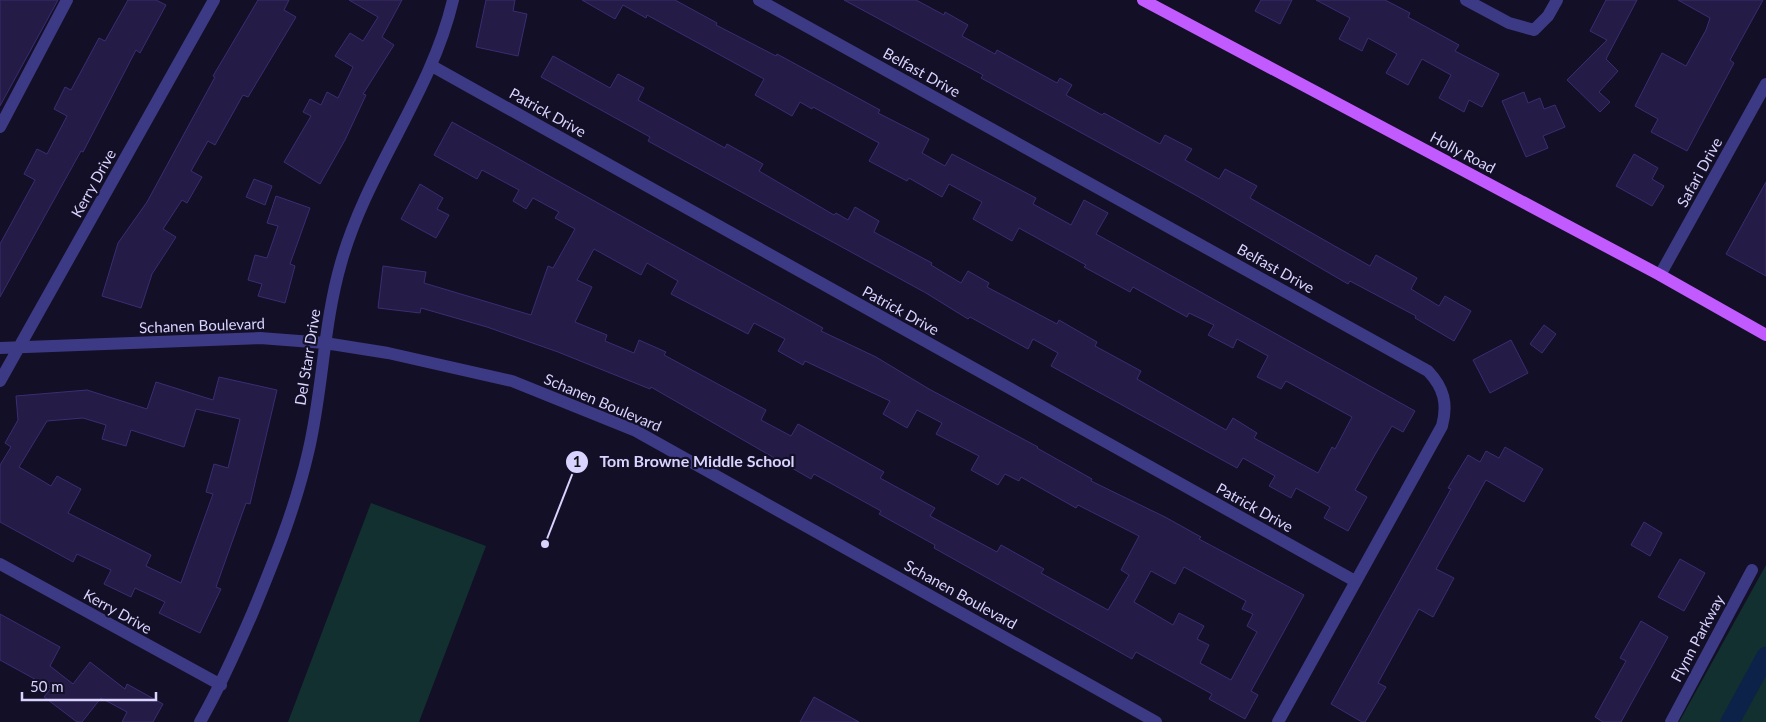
<svg xmlns="http://www.w3.org/2000/svg" width="1766" height="722" viewBox="0 0 1766 722" font-family="Lato,sans-serif">
  <style>
    .green { fill: #12302f }
    .lines { fill: none; stroke-linecap: round; stroke-linejoin: round }
    .canal { stroke: #0c2248; stroke-width: 19 }
    .building { fill: #241b47; stroke: #3b2d73; fill-rule: evenodd }
    .minor { stroke: #3d3a85; stroke-width: 12 }
    .major { stroke: #c25bff; stroke-width: 12 }
    .labels { text-anchor: middle; dominant-baseline: central; stroke-width: 4.5; stroke-linejoin: round; paint-order: stroke }
    .street-label { font-size: 15px; fill: #d9d4ff; stroke: #130f26 }
    .leader { fill: none; stroke: #d9d4ff; stroke-width: 2 }
    .callout-dot { fill: #d9d4ff; stroke: #130f26; stroke-width: 2 }
    .mark-label { font-size: 15px; text-anchor: middle; font-weight: bold; fill: #111 }
    .callout-label { font-size: 16px; text-anchor: middle; font-weight: bold; fill: #d9d4ff; stroke: #130f26; stroke-width: 4.5; stroke-linejoin: round; paint-order: stroke }
  </style>
  <rect width="100%" height="100%" fill="#130f26"/>
  <!-- green -->
  <path class="green" d="M371,503L486,546L419,722H288Z
    M1766,565V722H1679Z"/>
  <g class="lines">
    <!-- canal -->
    <path class="canal" d="M1730,722L1766,656"/>
  </g>
  <!-- building -->
  <path class="building" d="M0,0H58L0,106Z
    M128,0H156L166,5L140,53L136,50L83,152L81,151L0,297V244L35,180L24,174L37,149L47,154L67,116L54,109L65,87L71,90L99,38L105,41Z
    M258,0H289L284,10L296,17L248,97L243,95L215,145L208,141L191,171L202,177L187,203L182,200L163,229L176,237L152,274L141,308L102,296L118,243L147,202L215,77L213,76Z
    M349,0H402L382,37L394,45L363,94L366,95L345,140L320,184L284,162L311,116L303,112L310,99L321,105L327,92L338,98L353,67L335,56L350,33L363,41L378,17Z
    M486,0H515L513,11L527,14L518,56L476,47Z
    M582,0H675L717,23L716,25L776,56L777,54L880,110L878,113L929,139L922,153L945,166L952,154L1036,198L1033,204L1071,225L1084,200L1108,213L1096,234L1415,411L1403,432L1392,426L1373,458L1355,490L1367,497L1348,531L1324,518L1330,507L1296,488L1291,498L1269,486L1275,476L1243,458L1237,468L1051,366L1058,353L1033,339L1028,349L970,317L968,319L926,293L648,141L650,137L541,77L553,56L610,88L618,74L644,88L638,100L725,148L727,144L763,164L759,171L834,215L836,213L848,220L855,207L879,221L874,232L932,263L931,265L961,283L968,271L989,283L987,287L1057,324L1059,320L1097,342L1095,346L1141,371L1137,379L1226,430L1233,418L1257,433L1254,438L1318,473L1332,447L1335,449L1352,417L1286,381L1281,389L1257,377L1268,356L1237,339L1233,348L1208,335L1214,325L1189,313L1187,317L1133,287L1130,292L1084,267L1086,265L1019,228L1012,241L973,219L982,202L949,184L942,197L909,178L907,181L869,161L879,143L813,107L812,109L800,102L792,116L755,95L764,79L647,15L646,18L623,5L615,19Z
    M844,0H916L944,15L945,12L968,25L962,36L995,54L997,50L1057,83L1060,78L1072,85L1066,95L1102,115L1104,113L1160,144L1165,135L1192,149L1185,160L1219,179L1225,169L1257,186L1250,198L1370,266L1376,255L1417,278L1411,289L1439,306L1445,296L1471,311L1454,341L1415,318L1416,316L1350,281L1348,284L1197,196L981,78L983,75Z
    M1261,0H1292L1280,24L1255,11Z
    M1316,0H1385L1410,13L1408,17L1459,45L1455,51L1499,74L1482,107L1469,100L1464,112L1439,98L1451,75L1422,59L1408,85L1386,73L1397,54L1368,38L1362,51L1339,39L1350,18Z
    M1606,0H1637L1606,59L1618,71L1599,92L1610,102L1600,112L1567,80L1607,40L1590,31Z
    M1678,0H1763L1730,60L1734,63L1687,151L1651,132L1658,119L1635,106L1662,53L1686,66L1706,30L1710,18Z
    M1524,92L1528,103L1540,98L1544,109L1555,105L1565,127L1543,136L1548,148L1526,157L1502,101Z
    M452,122L823,328L821,331L876,357L929,389L1038,447L1037,448L1092,479L1091,481L1165,517L1201,537L1199,539L1304,595L1251,691L1258,695L1245,719L1209,699L1212,694L1136,652L1132,659L934,548L935,545L879,514L881,511L814,474L811,479L651,387L650,389L558,352L487,327L421,308L420,313L378,308L383,266L426,272L424,283L531,315L548,266L553,268L575,229L555,218L559,212L533,198L526,209L513,201L519,190L482,170L477,179L434,155ZM594,249L641,275L647,263L678,281L671,294L748,334L754,323L785,339L778,351L803,365L805,361L890,401L883,414L907,428L917,410L942,423L936,434L979,456L971,470L998,485L1005,474L1019,481L1021,477L1076,508L1078,505L1139,536L1121,570L1129,575L1108,610L1041,573L1044,569L1001,545L997,552L930,516L935,508L880,478L884,472L798,424L791,436L761,420L766,410L664,355L666,352L639,340L634,353L605,341L607,335L575,322L592,287L577,280ZM1184,567L1246,601L1242,609L1253,614L1247,626L1257,632L1231,680L1200,663L1209,645L1197,639L1204,626L1179,613L1173,625L1134,602L1151,571L1175,584Z
    M1634,154L1658,168L1652,179L1664,186L1652,206L1616,186Z
    M254,179L272,186L265,205L246,197Z
    M1766,182V276L1726,254Z
    M420,184L443,198L437,209L449,215L436,238L401,219Z
    M276,196L310,208L290,264L295,266L285,303L258,296L262,284L248,280L255,255L267,258L278,226L267,223Z
    M1544,325L1556,334L1542,353L1530,344Z
    M1511,340L1528,373L1490,393L1473,360Z
    M219,377L277,390L250,504L246,503L216,587L221,589L200,633L159,613L165,602L135,588L131,597L104,584L111,570L77,554L73,562L0,522V465L11,447L5,443L18,420L16,396L87,390L147,409L156,382L213,400ZM196,409L240,419L228,468L214,464L206,492L213,494L181,583L146,566L151,555L68,513L81,489L57,476L51,486L19,467L47,421L83,418L106,425L102,439L126,446L131,430L184,447Z
    M1505,447L1543,469L1524,502L1486,480L1436,569L1454,578L1433,617L1419,609L1378,683L1386,687L1365,722H1362L1331,704L1451,489L1448,488L1468,455L1480,462L1486,451L1499,458Z
    M1644,522L1662,533L1650,556L1631,545Z
    M1680,559L1705,573L1684,611L1658,597Z
    M0,614L60,647L50,666L73,684L90,662L125,689L127,684L163,704L153,722H122L127,712L101,698L82,722H77L44,697L51,688L0,660Z
    M1641,621L1668,637L1621,722H1603L1595,717L1626,661L1620,658Z
    M814,697L859,722H800Z"/>
  <g class="lines">
    <!-- minor -->
    <path class="minor" d="M759,0L1428,371C1444,388 1448,404 1442,426L1278,722
      M1466,0L1509,23L1534,30L1548,16L1557,0
      M432,66L1355,581
      M0,127L67,0
      M1660,275L1766,84
      M0,348L260,338L325,343L388,353L512,381L636,431L1156,722
      M0,381L214,0
      M0,564L221,685
      M200,722C220,687 236,651 252,614C274,561 295,509 308,453C323,391 323,325 341,263C367,170 431,94 453,0
      M1671,722L1752,570"/>
    <!-- major -->
    <path class="major" d="M1143,0L1660,275L1766,335"/>
  </g>
  <g class="labels">
    <!-- street labels -->
    <g class="street-label">
      <text transform="translate(922 72) rotate(29)">Belfast Drive</text>
      <text transform="translate(548 112) rotate(29)">Patrick Drive</text>
      <text transform="translate(1463 152) rotate(28)">Holly Road</text>
      <text transform="translate(1699 172) rotate(-61)">Safari Drive</text>
      <text transform="translate(93 183) rotate(-61)">Kerry Drive</text>
      <text transform="translate(1276 268) rotate(29)">Belfast Drive</text>
      <text transform="translate(901 310) rotate(29)">Patrick Drive</text>
      <text transform="translate(202 325) rotate(-2)">Schanen Boulevard</text>
      <text transform="translate(307 357) rotate(-81)">Del Starr Drive</text>
      <text transform="translate(603 402) rotate(23)">Schanen Boulevard</text>
      <text transform="translate(1255 507) rotate(29)">Patrick Drive</text>
      <text transform="translate(961 594) rotate(29)">Schanen Boulevard</text>
      <text transform="translate(118 611) rotate(29)">Kerry Drive</text>
      <text transform="translate(1697 638) rotate(-62)">Flynn Parkway</text>
    </g>
  </g>
  <!-- callouts -->
  <path class="leader" d="M545 544L577 462"/>
  <g class="callout-dot">
    <circle cx="545" cy="544" r="5"/>
    <circle cx="577" cy="462" r="12"/>
  </g>
  <g class="mark-label">
    <text x="577" y="467">1</text>
  </g>
  <g class="callout-label">
    <text x="697" y="467">Tom Browne Middle School</text>
  </g>
  <!-- scale -->
  <path d="M22 692v8h134v-8" fill="none" stroke="#d9d4ff" stroke-width="2.5"/>
  <text x="30" y="692" font-size="15" fill="#d9d4ff" stroke="#130f26" stroke-width="4" paint-order="stroke">50 m</text>
</svg>
